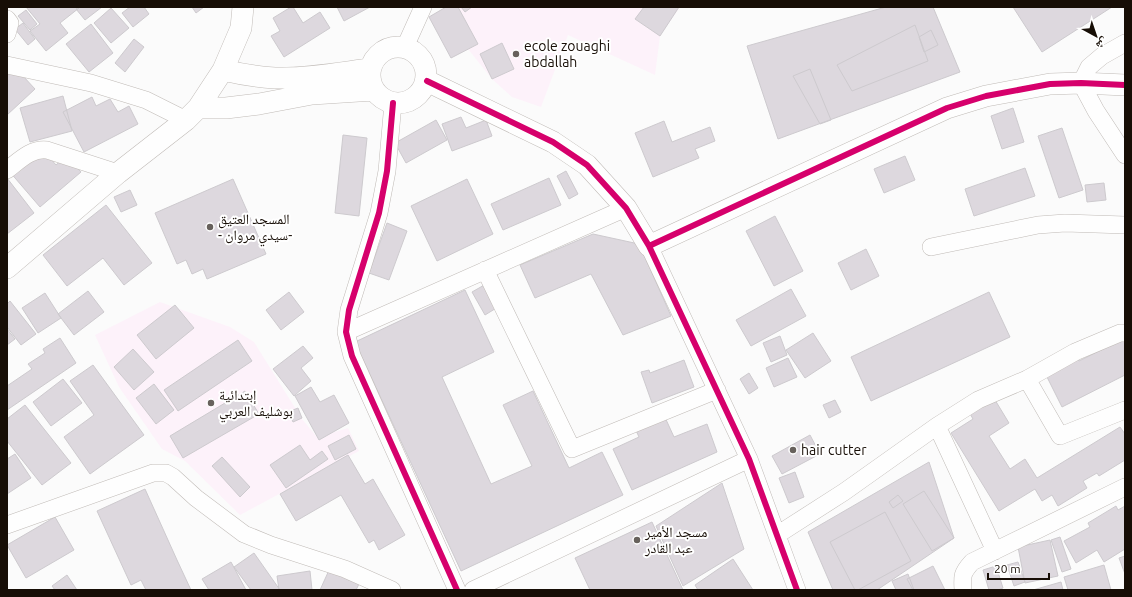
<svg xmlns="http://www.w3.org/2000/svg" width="1132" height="597" viewBox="0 0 1132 597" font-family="Ubuntu,'Noto Naskh Arabic',sans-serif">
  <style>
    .education { fill: #fdf2fa }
    .building { fill: #ddd8de; stroke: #cdcace }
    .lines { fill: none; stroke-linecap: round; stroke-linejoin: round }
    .minor-casing { stroke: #c0bbb7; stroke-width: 18 }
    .tertiary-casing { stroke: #c0bbb7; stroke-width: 22 }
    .minor { stroke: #fefefe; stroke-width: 17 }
    .tertiary { stroke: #fefefe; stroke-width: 21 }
    .cycleway-casing { stroke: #fff; stroke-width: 8 }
    .cycleway { stroke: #d6006c; stroke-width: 6 }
    .poi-dot { fill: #67615c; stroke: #fff; stroke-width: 1.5 }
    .labels { text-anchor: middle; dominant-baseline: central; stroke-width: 4; stroke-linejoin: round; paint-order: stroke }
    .poi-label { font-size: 14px; fill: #170e06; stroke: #fff; text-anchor: start }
  </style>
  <rect width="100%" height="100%" fill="#fbfbfb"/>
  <!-- education -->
  <path class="education" d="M446,7H680L660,36L655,75L568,35L541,107L512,97L492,79L468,49L451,58L429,17Z
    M160,302L230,327L254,342L302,419L317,437L348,428L359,451L240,515L185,461L162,449L119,387L95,335Z"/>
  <!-- building -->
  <path class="building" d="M26,7H79V8L60,23L68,33L46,51L30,31L40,24Z
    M79,7H102L85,20L76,9Z
    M130,7H144L149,14L133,27L122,13Z
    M192,7H204L196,13Z
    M291,7H293L303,23L320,12L330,28L284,57L271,36L280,31L273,18Z
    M337,7H370L344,21Z
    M446,7H458L478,44L451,58L429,17Z
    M461,7H472L465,12Z
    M644,7H679L660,36L635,19Z
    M886,7H933L960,72L778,139L747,46Z
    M1013,7H1112L1042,52Z
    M111,8L129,28L111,43L94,23Z
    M26,10L37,24L30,30L18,16Z
    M23,23L35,39L28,45L15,29Z
    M91,24L113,53L89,72L66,44Z
    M915,25L928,61L852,91L837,65Z
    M931,30L938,45L924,52L919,37Z
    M134,39L144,47L125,72L115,63Z
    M502,43L514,69L492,79L480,54Z
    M11,63L35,89L7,115V66Z
    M810,69L831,120L820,124L793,76Z
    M63,96L72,131L30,142L20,108Z
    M92,97L96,106L110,99L118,112L129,106L138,124L84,152L63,112Z
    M1013,108L1024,142L1002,149L991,116Z
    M461,117L466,128L486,120L492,136L452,151L442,124Z
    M436,120L447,140L406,163L395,143Z
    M664,121L672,142L710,127L715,141L695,149L699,158L653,177L635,133Z
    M1062,128L1083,190L1059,198L1038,136Z
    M343,135L367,138L359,216L335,213Z
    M39,145L56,165L66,156L81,172L40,207L9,171Z
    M905,156L915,180L884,193L874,169Z
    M1025,168L1035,196L974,216L965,189Z
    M566,171L578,194L569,199L557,176Z
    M7,178L34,213L7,234Z
    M549,178L561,205L503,230L491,204Z
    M233,179L266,254L207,279L203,269L192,274L186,260L177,264L155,213Z
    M467,179L493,234L437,261L411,206Z
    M1104,183L1106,200L1087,202L1085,185Z
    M130,190L137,205L121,212L114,197Z
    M106,205L152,263L124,285L103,258L67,286L43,255Z
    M775,216L803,271L774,286L746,231Z
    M387,223L407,231L389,280L369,273Z
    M593,234L639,244L671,316L623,335L591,274L535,298L520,265Z
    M866,249L879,276L851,290L838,263Z
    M486,284L498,307L485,315L472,292Z
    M791,289L806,316L751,346L736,320Z
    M465,290L494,352L442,377L491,484L532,466L503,405L533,391L569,468L602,452L623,495L461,571L355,342Z
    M88,291L104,312L74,335L58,314Z
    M289,292L304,312L281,330L266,310Z
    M989,292L1010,337L871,401L851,357Z
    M45,293L61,318L38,333L22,308Z
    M10,301L36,334L21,345L7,327V304Z
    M175,305L194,328L156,359L137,335Z
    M7,329L15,339L7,345Z
    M813,333L831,361L805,378L786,350Z
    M780,336L787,355L771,362L763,343Z
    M60,338L76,363L7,410V386L32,369L28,364L45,353L43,349Z
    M1125,338V375L1062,407L1045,373L1077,357L1079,361Z
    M238,340L252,361L178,411L164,390Z
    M303,346L313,358L301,368L311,381L294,396L273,369Z
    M133,349L154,372L134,390L114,367Z
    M788,358L797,377L774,387L766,368Z
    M684,360L694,387L652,403L641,372L649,370L650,373Z
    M93,365L144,435L90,474L64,437L94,415L70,381Z
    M749,373L758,388L749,394L740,379Z
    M63,379L82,403L51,426L33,402Z
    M154,384L174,410L156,424L136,398Z
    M311,387L320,402L334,395L349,423L319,440L295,396Z
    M245,391L259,414L183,458L170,436Z
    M992,395L1009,423L989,436L1010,469L1025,459L1037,478L1120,427L1125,434V460L1099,476L1097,473L1083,481L1087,488L1058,506L1052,495L1042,501L1035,489L999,511L951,433L973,419L968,410Z
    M835,400L841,412L829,418L823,405Z
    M25,405L71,463L42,485L7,441V419Z
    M298,408L302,418L293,422L288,412Z
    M663,413L674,437L707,424L717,452L632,490L613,449L639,437L634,426Z
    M349,435L356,449L335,460L328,446Z
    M810,435L820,454L782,474L772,456Z
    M300,445L310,460L322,451L328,459L286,488L270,465Z
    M15,454L31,478L7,494V459Z
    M348,455L365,484L373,479L405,535L379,550L374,540L369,543L341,495L296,521L280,494Z
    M222,457L250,487L240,497L212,466Z
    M929,462L954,538L877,590H833L808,532Z
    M795,472L804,497L789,503L779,478Z
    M722,483L744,549L683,586L656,526Z
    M145,489L177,560L191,590H146L141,580L131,585L97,511Z
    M924,491L954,538L932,551L903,504Z
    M898,495L903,501L893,508L889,502Z
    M1116,506L1118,510L1125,506V549L1104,562L1097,550L1076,563L1064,541L1090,527L1088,523Z
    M885,512L911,561L858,590H855L830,542Z
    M55,517L74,550L26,578L7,545Z
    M652,522L683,590H590L575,558Z
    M1060,537L1071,569L1062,572L1051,540Z
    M1050,540L1058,576L1025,583L1018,547Z
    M254,553L280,590H251L234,567Z
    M1125,556V574L1119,558Z
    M733,559L753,590H698L695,585Z
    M231,562L246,590H209L202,579Z
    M1018,562L1025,582L1014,586L1007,565Z
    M1104,565L1111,590H1068L1064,577Z
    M933,566L945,590H913L907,579Z
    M996,566L1003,588L998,590H989L983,570Z
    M330,568L360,582L356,590H320Z
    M310,571L312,590H279L277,576Z
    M908,574L914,590H896L892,581Z
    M67,575L77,590H55L52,586Z
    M1061,582L1063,590H1033Z"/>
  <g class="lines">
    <!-- minor casing -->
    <g class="minor-casing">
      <path id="minor" d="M7,19L10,23L7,34
        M1125,43L1102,56L1089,67L1081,83L1096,111L1125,155
        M405,47L423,7
        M7,65L91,83L146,100L186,120
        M393,103L387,171L379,213L349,310L346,332L352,356L457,590
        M7,170C19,161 31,148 47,150L118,173
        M649,246L749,459L797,590
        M931,247L1038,225L1065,223L1125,225
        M485,270L572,449L717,390
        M346,332L626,208
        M1027,379L1060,436L1125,410
        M937,426L995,551
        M7,525L153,473H166L173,477L196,498L244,534L271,545L345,569L392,590
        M777,535L844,492L937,426L978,400L1027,379L1075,352L1120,333H1125
        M473,590L749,459
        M963,590C962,576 962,573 972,562L1125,487"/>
    </g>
    <!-- tertiary casing -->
    <g class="tertiary-casing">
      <path id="tertiary" d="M370 75a28 28 0 1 1 56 0a28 28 0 1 1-56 0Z
        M223,70C240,74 257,77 275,78C307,79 339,73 370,69
        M427,81L553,142L587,165L626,208L649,246L947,108L986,96L1050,84L1081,83L1125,85
        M198,108H226L259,104L312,94L374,90
        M7,268L118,173L186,120L198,108L223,70L241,28L243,7"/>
    </g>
    <!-- minor -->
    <use href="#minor" class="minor"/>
    <!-- tertiary -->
    <use href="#tertiary" class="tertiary"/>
    <!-- cycleway casing -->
    <g class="cycleway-casing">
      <path id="cycleway" d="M427,81L553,142L587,165L626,208L649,246L749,459L797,590
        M393,103L387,171L379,213L349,310L346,332L352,356L457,590
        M649,246L947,108L986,96L1050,84L1081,83L1125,85"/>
    </g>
    <!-- cycleway -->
    <use href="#cycleway" class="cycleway"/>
  </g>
  <!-- markers -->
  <g class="poi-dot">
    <circle cx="516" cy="54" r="4"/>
    <circle cx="210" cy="227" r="4"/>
    <circle cx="211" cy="403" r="4"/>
    <circle cx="793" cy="450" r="4"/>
    <circle cx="637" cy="540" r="4"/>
  </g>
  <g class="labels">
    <!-- poi labels -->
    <g class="poi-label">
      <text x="524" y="46">ecole zouaghi<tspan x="524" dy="16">abdallah</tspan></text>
      <text x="218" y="219">المسجد العتيق<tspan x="218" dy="16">- سيدي مروان-</tspan></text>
      <text x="219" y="395">إبتدائية<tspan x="219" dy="16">بوشليف العربي</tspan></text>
      <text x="801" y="450">hair cutter</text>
      <text x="645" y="532">مسجد الأمير<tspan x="645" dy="16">عبد القادر</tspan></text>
    </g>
  </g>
  <!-- border -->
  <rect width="1132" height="597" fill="none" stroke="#170e06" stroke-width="16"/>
  <!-- north arrow -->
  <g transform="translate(1096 36) rotate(140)" stroke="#ffffff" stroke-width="3" paint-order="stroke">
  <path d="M0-3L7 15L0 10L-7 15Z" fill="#170e06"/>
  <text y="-6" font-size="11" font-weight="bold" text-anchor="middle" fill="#170e06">ش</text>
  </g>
  <!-- scale -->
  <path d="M988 573v6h61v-6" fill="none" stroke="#170e06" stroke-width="2"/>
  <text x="994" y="573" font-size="12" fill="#170e06" stroke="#ffffff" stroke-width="3" paint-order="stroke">20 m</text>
</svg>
